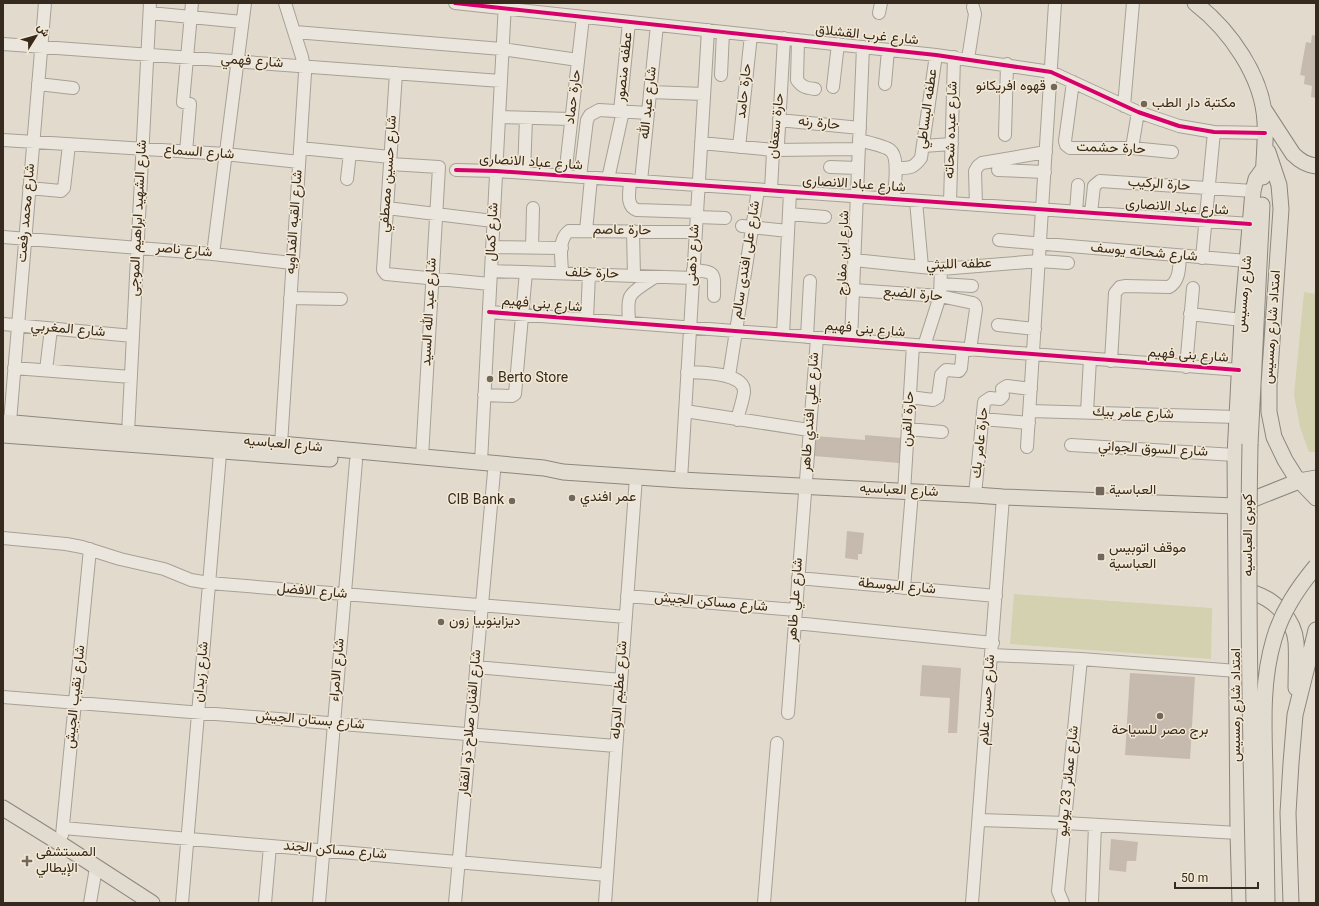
<svg xmlns="http://www.w3.org/2000/svg" width="1319" height="906" viewBox="0 0 1319 906" font-family="Georgia,Vazirmatn,serif">
  <style>
    .green { fill: #d3d1b0 }
    .building { fill: #c6b9ae }
    .lines { fill: none; stroke-linecap: round; stroke-linejoin: round }
    .minor-casing { stroke: #a7a096; stroke-width: 14 }
    .major-casing { stroke: #8d867d; stroke-width: 17 }
    .minor { stroke: #eae6de; stroke-width: 12 }
    .major { stroke: #e2dbd0; stroke-width: 15 }
    .major-bridge-casing { stroke: #8d867d; stroke-width: 17; stroke-linecap: butt }
    .major-bridge { stroke: #e2dbd0; stroke-width: 15 }
    .cycleway-casing { stroke: #f3e8d3; stroke-width: 6 }
    .cycleway { stroke: #d6006c; stroke-width: 4 }
    .poi-dot { fill: #72675b; stroke: #f3e8d3; stroke-width: 1.5 }
    .labels { text-anchor: middle; dominant-baseline: central; stroke-width: 3; stroke-linejoin: round; paint-order: stroke }
    .street-label { font-size: 14px; fill: #36291e; stroke: #f3e8d3 }
    .poi-label { font-size: 14px; fill: #36291e; stroke: #f3e8d3; text-anchor: start }
  </style>
  <rect width="100%" height="100%" fill="#e2dbcd"/>
  <!-- green -->
  <path class="green" d="M1304,292L1316,294V452H1309L1300,427L1294,395Z
    M1014,594L1212,608L1211,659L1010,644Z"/>
  <!-- building -->
  <path class="building" d="M1312,35L1316,36V98L1311,97L1312,86L1304,84L1305,76L1300,75L1306,42L1311,43Z
    M865,435L901,438L899,463L814,456L815,436L865,440Z
    M847,531L864,533L862,554H858V560L845,558Z
    M922,665L961,668L957,733H948L950,698L920,696Z
    M1130,673L1195,677L1190,759L1125,755Z
    M1111,839L1138,842L1136,861H1127L1126,872L1109,870Z"/>
  <g class="lines">
    <!-- minor casing -->
    <g class="minor-casing">
      <path id="minor" d="M455,3L936,55L1051,72L1138,112L1179,126L1214,132L1265,133
        M150,13L242,22
        M879,13L881,3
        M295,32L502,49L578,60
        M798,40L797,80C802,87 806,88 815,89
        M3,44L501,81
        M968,59L975,14L973,7
        M396,73L383,270L386,274L490,284
        M721,75L723,32
        M1073,82L1065,141L1066,145L1070,148H1132L1172,152
        M38,84L73,88
        M885,84L888,50
        M833,87L838,44
        M650,92L704,94
        M1124,106L1133,3
        M620,111L629,22
        M499,117L571,119
        M779,120L860,128
        M1005,135L1007,64
        M3,140L225,154L299,162
        M859,140C866,142 885,146 890,150C900,157 894,188 894,199
        M701,143L774,150L859,149
        M923,146L952,144
        M739,147L751,35
        M300,148L390,157
        M1132,148L1138,112
        M186,152L190,105V104L183,102L192,3
        M390,164L439,167L422,457
        M830,167L858,168
        M896,168C909,168 913,169 921,158L936,55
        M456,170L496,171L1250,224
        M998,170L1045,172
        M524,173L526,118
        M565,176L583,17
        M580,177L587,120L590,115L599,110L648,113
        M347,179L350,153
        M608,179L623,111
        M630,180C630,191 625,206 637,210L697,212
        M641,181L657,25
        M29,188L61,191L64,188L69,145
        M771,190L773,152L778,144L784,38
        M916,201L922,267
        M950,203L954,57
        M976,205L975,171L978,166L982,163L1046,152
        M387,208L493,221
        M1076,212L1078,185
        M1091,213L1094,186L1100,181L1253,191
        M789,214L825,217
        M697,217L725,218
        M742,226L788,231
        M586,231L591,178
        M633,231L634,276
        M3,237L213,254L292,263
        M999,240L1247,261
        M492,247L562,248
        M532,248L533,208
        M213,254L245,3
        M1202,258L1214,132
        M854,260L941,269L1039,261L1068,263
        M693,270C717,272 714,273 714,296
        M491,271L693,278
        M562,273C562,260 557,240 569,231L696,232
        M941,284L972,286
        M853,290L940,296L973,303L975,305L976,309L970,350
        M290,298L341,299
        M489,312L1239,370
        M1190,314L1242,320
        M587,319L589,274
        M629,323C629,315 627,304 630,297C633,290 649,281 655,277
        M3,324L133,336
        M998,325L1035,329
        M783,335L790,192
        M807,337L810,281
        M851,340L863,47
        M924,346L940,296L941,269
        M1111,361L1115,293L1120,287L1126,286L1169,287C1180,281 1179,267 1180,256
        M1186,367L1193,288
        M14,368L131,377
        M46,370L51,329
        M687,372C701,373 745,372 744,392C743,401 739,411 737,420
        M729,376L758,190
        M484,395L512,396L515,394L526,272
        M910,397L933,400L938,397L941,375L946,370L959,371L961,368L963,349
        M685,411L809,430
        M1030,411L1237,417
        M1087,412L1090,359
        M982,419L1029,423
        M10,422L45,3
        M908,429L942,432
        M128,433L150,3
        M281,444L305,73L302,57L285,3
        M1071,445L1235,455
        M1027,447L1055,3
        M481,462L505,3
        M681,480L708,30
        M904,492L913,345
        M975,495L984,402L990,398L1000,399L1003,396L1002,389L1007,386L1031,389
        M3,538L66,544L82,547L120,559L164,569L191,580L209,583L626,617
        M798,578L996,596
        M904,588L912,492
        M627,596L796,610
        M795,623L993,643
        M992,655L1081,659L1237,671
        M476,667L621,680
        M3,697L616,746
        M788,713L817,338
        M979,820L1065,823L1238,833
        M63,828L607,875
        M62,835L90,549
        M90,903L96,868
        M182,903L221,442
        M265,903L270,846
        M319,903L356,461
        M455,903L494,472
        M605,903L636,477
        M764,903L777,743
        M972,903L1003,497
        M1063,903L1058,891L1081,659
        M1092,903L1095,825"/>
    </g>
    <!-- major casing -->
    <g class="major-casing">
      <path id="major" d="M1195,3C1230,30 1263,77 1265,122C1266,140 1264,159 1263,177
        M1265,111L1293,154C1300,161 1306,165 1316,166
        M1268,152L1279,185L1281,209L1269,385V412L1274,437L1285,460L1295,476L1316,498
        M3,422L128,433L281,444L544,468L563,472L681,480L975,495L1003,497L1236,506L1299,481L1316,478
        M3,435L330,459
        M1250,444L1262,205
        M1236,591C1242,592 1249,591 1254,593C1275,600 1294,619 1296,642C1297,657 1296,673 1296,688
        M3,808L61,844L152,903
        M1240,903L1238,833L1235,455L1242,320L1253,191L1256,179L1264,168
        M1291,903L1288,813L1291,763L1295,715L1316,630"/>
    </g>
    <!-- minor -->
    <use href="#minor" class="minor"/>
    <!-- major -->
    <use href="#major" class="major"/>
    <!-- major-bridge casing -->
    <g class="major-bridge-casing">
      <path id="major-bridge" d="M1250,444C1247,597 1251,750 1254,903
        M1267,903C1266,859 1266,816 1265,772C1264,728 1261,682 1274,639C1282,611 1298,588 1316,566"/>
    </g>
    <!-- major-bridge -->
    <use href="#major-bridge" class="major-bridge"/>
    <!-- cycleway casing -->
    <g class="cycleway-casing">
      <path id="cycleway" d="M455,3L936,55L1051,72L1138,112L1179,126L1214,132L1265,133
        M456,170L496,171L1250,224
        M489,312L1239,370"/>
    </g>
    <!-- cycleway -->
    <use href="#cycleway" class="cycleway"/>
  </g>
  <!-- markers -->
  <g class="poi-dot">
    <circle cx="1054" cy="87" r="4"/>
    <circle cx="1144" cy="104" r="4"/>
    <circle cx="490" cy="379" r="4"/>
    <rect x="1095" y="486" width="10" height="10" rx="2"/>
    <circle cx="572" cy="498" r="4"/>
    <circle cx="512" cy="501" r="4"/>
    <rect x="1097" y="553" width="8" height="8" rx="2"/>
    <circle cx="441" cy="622" r="4"/>
    <circle cx="1160" cy="716" r="4"/>
    <path d="M25 855h4v4h4v4h-4v4h-4v-4h-4v-4h4z"/>
  </g>
  <g class="labels">
    <!-- street labels -->
    <g class="street-label">
      <text transform="translate(867 36) rotate(6)">شارع غرب القشلاق</text>
      <text transform="translate(252 62) rotate(4)">شارع فهمي</text>
      <text transform="translate(625 67) rotate(-84)">عطفه منصور</text>
      <text transform="translate(745 91) rotate(-84)">حارة حامد</text>
      <text transform="translate(574 97) rotate(-83)">حارة حماد</text>
      <text transform="translate(649 103) rotate(-84)">شارع عبد الله</text>
      <text transform="translate(928 109) rotate(-82)">عطفه البساطي</text>
      <text transform="translate(819 124) rotate(6)">حارة رنه</text>
      <text transform="translate(777 126) rotate(-84)">حارة سعفان</text>
      <text transform="translate(952 130) rotate(-88)">شارع عبده شحاته</text>
      <text transform="translate(1111 149) rotate(2)">حارة حشمت</text>
      <text transform="translate(199 153) rotate(4)">شارع السماع</text>
      <text transform="translate(531 163) rotate(4)">شارع عباد الانصارى</text>
      <text transform="translate(389 174) rotate(-86)">شارع حسين مصطفي</text>
      <text transform="translate(854 185) rotate(4)">شارع عباد الانصارى</text>
      <text transform="translate(1159 185) rotate(4)">حارة الركيب</text>
      <text transform="translate(1177 208) rotate(4)">شارع عباد الانصارى</text>
      <text transform="translate(27 213) rotate(-85)">شارع محمد رفعت</text>
      <text transform="translate(139 218) rotate(-87)">شارع الشهيد ابراهيم الموجى</text>
      <text transform="translate(295 222) rotate(-86)">شارع القبه الفداويه</text>
      <text transform="translate(622 231) rotate(1)">حارة عاصم</text>
      <text transform="translate(493 232) rotate(-87)">شارع كمال</text>
      <text transform="translate(184 251) rotate(5)">شارع ناصر</text>
      <text transform="translate(844 253) rotate(-88)">شارع ابن مفارج</text>
      <text transform="translate(1144 253) rotate(5)">شارع شحاته يوسف</text>
      <text transform="translate(694 255) rotate(-87)">شارع ذهنى</text>
      <text transform="translate(747 260) rotate(-81)">شارع على افندى سالم</text>
      <text transform="translate(959 265) rotate(-2)">عطفه الليثي</text>
      <text transform="translate(592 274) rotate(2)">حارة خلف</text>
      <text transform="translate(1245 294) rotate(-85)">شارع رمسيس</text>
      <text transform="translate(913 295) rotate(5)">حارة الضبع</text>
      <text transform="translate(542 305) rotate(5)">شارع بنى فهيم</text>
      <text transform="translate(430 312) rotate(-87)">شارع عبد الله السيد</text>
      <text transform="translate(1273 327) rotate(-86)">امتداد شارع رمسيس</text>
      <text transform="translate(68 330) rotate(5)">شارع المغربي</text>
      <text transform="translate(865 330) rotate(5)">شارع بنى فهيم</text>
      <text transform="translate(1188 356) rotate(4)">شارع بنى فهيم</text>
      <text transform="translate(811 412) rotate(-86)">شارع علي افندي طاهر</text>
      <text transform="translate(1133 414) rotate(2)">شارع عامر بيك</text>
      <text transform="translate(909 419) rotate(-87)">حارة الفرن</text>
      <text transform="translate(981 443) rotate(-84)">حارة عامر بك</text>
      <text transform="translate(283 445) rotate(5)">شارع العباسيه</text>
      <text transform="translate(1153 450) rotate(3)">شارع السوق الجواني</text>
      <text transform="translate(899 491) rotate(3)">شارع العباسيه</text>
      <text transform="translate(1249 535) rotate(-90)">كوبرى العباسيه</text>
      <text transform="translate(897 587) rotate(5)">شارع البوسطة</text>
      <text transform="translate(312 592) rotate(5)">شارع الافضل</text>
      <text transform="translate(796 600) rotate(-86)">شارع علي طاهر</text>
      <text transform="translate(711 603) rotate(5)">شارع مساكن الجيش</text>
      <text transform="translate(338 670) rotate(-85)">شارع الامراء</text>
      <text transform="translate(202 672) rotate(-85)">شارع زيدان</text>
      <text transform="translate(620 690) rotate(-86)">شارع عظيم الدوله</text>
      <text transform="translate(76 697) rotate(-84)">شارع نقيب الجيش</text>
      <text transform="translate(988 700) rotate(-86)">شارع حسن علام</text>
      <text transform="translate(1237 705) rotate(-90)">امتداد شارع رمسيس</text>
      <text transform="translate(310 721) rotate(5)">شارع بستان الجيش</text>
      <text transform="translate(471 723) rotate(-85)">شارع الفنان صلاح ذو الفقار</text>
      <text transform="translate(1069 781) rotate(-84)">شارع عمائر 23 يوليو</text>
      <text transform="translate(335 851) rotate(5)">شارع مساكن الجند</text>
    </g>
    <!-- poi labels -->
    <g class="poi-label">
      <text x="1046" y="87" text-anchor="end">قهوه افريكانو</text>
      <text x="1152" y="104">مكتبة دار الطب</text>
      <text x="498" y="379">Berto Store</text>
      <text x="1109" y="491">العباسية</text>
      <text x="580" y="498">عمر افندي</text>
      <text x="504" y="501" text-anchor="end">CIB Bank</text>
      <text x="1109" y="549">موقف اتوبيس<tspan x="1109" dy="16">العباسية</tspan></text>
      <text x="449" y="622">ديزاينوبيا زون</text>
      <text x="1160" y="731" text-anchor="middle">برج مصر للسياحة</text>
      <text x="36" y="853">المستشفى<tspan x="36" dy="16">الإيطالي</tspan></text>
    </g>
  </g>
  <!-- border -->
  <rect width="1319" height="906" fill="none" stroke="#36291e" stroke-width="8"/>
  <!-- north arrow -->
  <g transform="translate(36 36) rotate(53)" stroke="#f3e8d3" stroke-width="3" paint-order="stroke">
  <path d="M0-3L7 15L0 10L-7 15Z" fill="#36291e"/>
  <text y="-6" font-size="11" font-weight="bold" text-anchor="middle" fill="#36291e">ش</text>
  </g>
  <!-- scale -->
  <path d="M1175 882v6h83v-6" fill="none" stroke="#36291e" stroke-width="2"/>
  <text x="1181" y="882" font-size="12" fill="#36291e" stroke="#f3e8d3" stroke-width="3" paint-order="stroke">50 m</text>
</svg>
